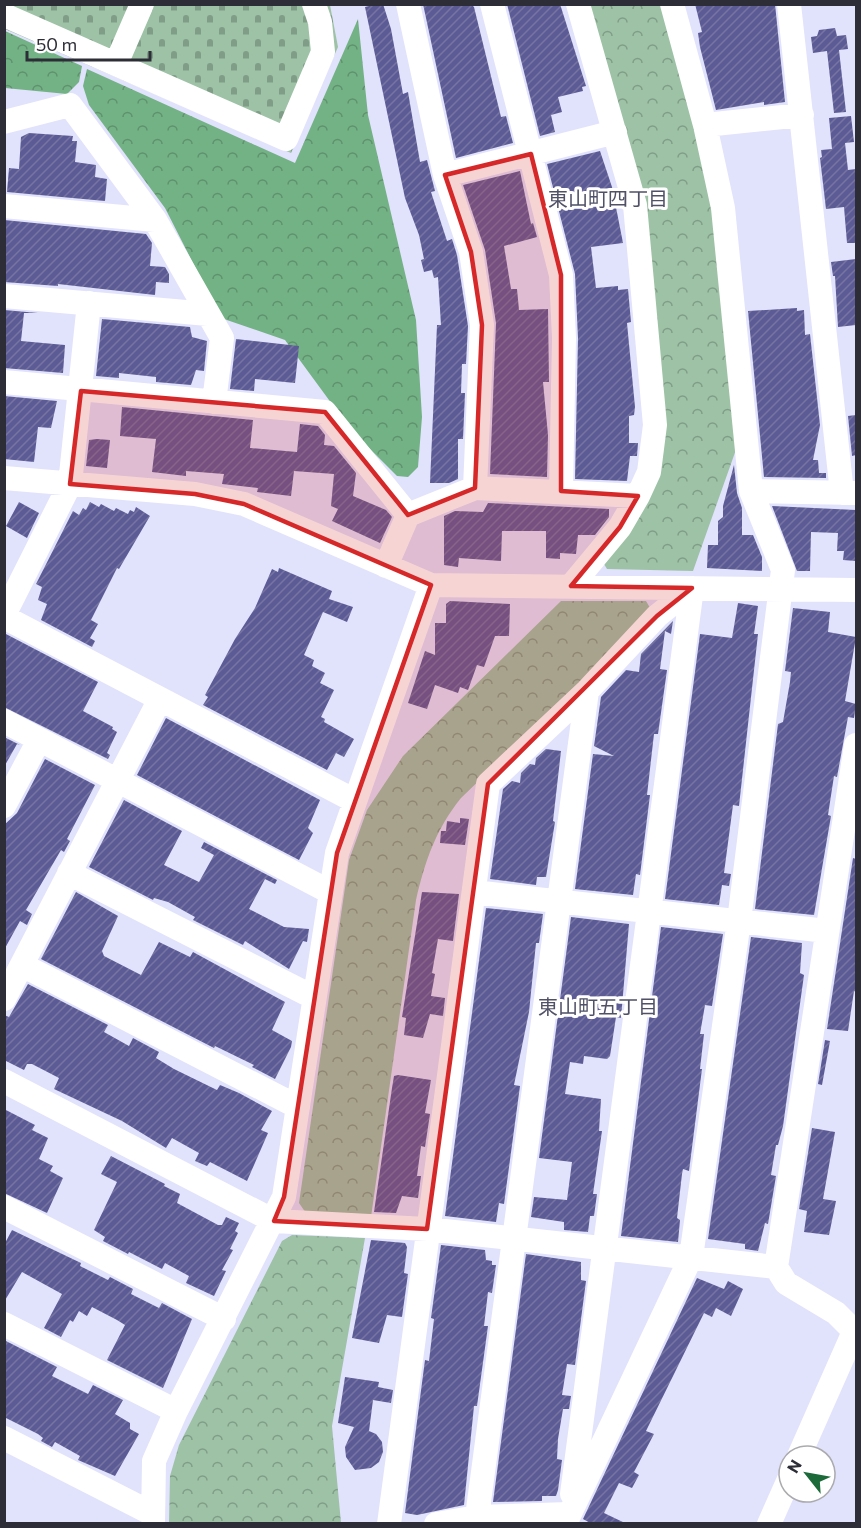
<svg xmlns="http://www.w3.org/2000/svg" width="861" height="1528" viewBox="0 0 861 1528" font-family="Commissioner,'Noto Sans JP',sans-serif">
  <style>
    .forest { fill: url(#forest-crowns) }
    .cemetery { fill: url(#cemetery-stones) }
    .park { fill: url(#park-crowns) }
    .building { fill: url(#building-hatch) }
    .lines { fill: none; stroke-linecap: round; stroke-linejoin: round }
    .minor { stroke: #fff; stroke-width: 24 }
    .marked { fill: #d62828; fill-opacity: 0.2; stroke: #d62828; stroke-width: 4.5; stroke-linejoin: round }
    .labels { text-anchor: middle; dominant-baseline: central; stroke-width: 6; stroke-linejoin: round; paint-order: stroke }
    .neighbourhood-label { font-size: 20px; fill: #505167; stroke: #fff }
  </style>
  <defs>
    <pattern id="forest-crowns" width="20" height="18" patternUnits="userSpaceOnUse" patternTransform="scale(1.5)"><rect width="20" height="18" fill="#73b284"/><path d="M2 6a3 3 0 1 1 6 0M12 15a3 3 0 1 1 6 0" fill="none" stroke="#5f916d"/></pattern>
    <pattern id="cemetery-stones" width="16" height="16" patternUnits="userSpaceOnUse" patternTransform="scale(1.5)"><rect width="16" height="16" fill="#9dc2a5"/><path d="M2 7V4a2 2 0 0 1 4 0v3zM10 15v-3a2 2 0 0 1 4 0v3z" fill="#809e87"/></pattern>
    <pattern id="park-crowns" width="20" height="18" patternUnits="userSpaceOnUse" patternTransform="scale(1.5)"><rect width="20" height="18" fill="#9dc2a5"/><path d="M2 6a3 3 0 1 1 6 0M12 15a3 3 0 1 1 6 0" fill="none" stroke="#809e87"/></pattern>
    <pattern id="building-hatch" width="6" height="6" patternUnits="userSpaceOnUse" patternTransform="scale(1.5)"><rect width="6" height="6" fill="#5d5b96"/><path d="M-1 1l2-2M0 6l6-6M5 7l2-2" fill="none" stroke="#7674a1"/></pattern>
  </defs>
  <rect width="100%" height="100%" fill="#e1e2fc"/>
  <!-- forest -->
  <path class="forest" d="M358,19L368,115L416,320L422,417L418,467L408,477L397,476L351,430L285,340L221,318L165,208L89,105L83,86L87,69L295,163Z
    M5,31L82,66L79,82L67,94L5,88Z"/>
  <!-- cemetery -->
  <path class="cemetery" d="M5,5H330L338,47L291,153L5,29Z"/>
  <!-- park -->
  <path class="park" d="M587,5H664L716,204L738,444L693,571L607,569L601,559L643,506L647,242Z
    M561,601H646L653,613L461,798C436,829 425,861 416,900L371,1217L308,1216L299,1203L349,860L367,810L403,756Z
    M292,1235L365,1238L332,1426L341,1523L169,1524L170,1476L179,1445L282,1241Z"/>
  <!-- building -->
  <path class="building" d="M377,4H383L391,29L403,94L408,92L420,162L427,160L435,191L431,192L447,241L452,239L457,255L468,326L466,364H462L461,393H465L463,439H458V479L449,483H430L437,325H441L438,277L434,278L432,270L424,272L421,260L424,259L419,235L405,198L365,7Z
    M423,4H471L474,7L501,117L506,116L513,143L456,158Z
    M507,4H560L586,86L582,87L583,91L558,97L562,112L551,115L555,132L540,136Z
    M695,4H775L785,102L764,105V102L716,110L700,47L698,33L702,32Z
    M835,28L837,36L846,35L848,49L839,50L846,112L834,113L827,51L813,53L811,37L817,36L819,30Z
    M851,116L854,142L845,143L848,170L856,169V243H847L844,207L826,209L820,158L822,157L821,150L832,149L829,118Z
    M29,133L73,136L72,141H77L75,162L96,165L95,177L107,179L105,201L7,192L9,168L19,169L21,137Z
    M600,151L612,187L623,243L591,247L596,288L618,286V290L628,289L631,322L627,323L635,407L634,415L629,416V443H638L637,456H630L627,481L575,479L578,338L575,274L547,164Z
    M520,171L531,224L533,223L537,237L504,246L511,289H517L519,310L548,309L549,382H543L548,435L547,477L490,474L496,323L485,250L463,185Z
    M4,220L146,234L152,243L150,266L165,267L169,274V283L156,282L155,295L58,284V286L4,282Z
    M856,259V325L838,327L835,276H833L831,262Z
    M797,308V311L804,310L805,335L810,334L820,425L813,460H818L819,473H826V478L764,477L748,311Z
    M4,310L38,313H24L21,341L65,345L63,373L4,368Z
    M102,319L190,327L192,337L207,341L204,371L196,370L191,385L156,382V377L119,373V378L96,376Z
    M236,339L299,346L295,383L255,379L254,391L230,389Z
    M4,396L57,401L51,428L38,427L34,462L4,459Z
    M122,407L253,420L250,448L297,452L300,424L318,426L325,435L324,445L334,446L356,473L353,496L386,510L392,517L380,543L332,521L338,509L331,506L334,474L294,471L291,496L257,492L258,488L222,484L224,474L186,471V476L152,472L156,439L120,436Z
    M856,415V455L852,456L848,416Z
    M97,439L110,440L107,468L86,466L89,440Z
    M734,465L737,493L742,508V535H753L762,557V571L707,568L708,545H718V521L723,517V506Z
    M19,502L39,513L27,538L6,526Z
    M90,502L99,507L101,504L114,511L116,508L128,514L130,510L134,512L136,507L150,516L119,569L117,568L91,620L98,624L90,638L95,641L92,647L41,620L47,604L38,600L42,587L36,584L73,511L79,515L83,508L86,510Z
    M488,503L609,509V517L595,535H578L576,554L560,553V559L546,558V531H502L501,561L459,558L458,567L444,565V516L455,511L483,512Z
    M772,506L856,510V561L843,560L844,551H837L838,533L811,532L810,571H797Z
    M279,568L332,591L329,599L353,607L347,622L323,612L304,655L314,660L312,666L325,673L320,683L334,690L321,717L325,719L324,722L354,739L344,757L336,753L327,770L203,705L208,697L205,695L235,639L255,608L272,569L278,572Z
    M450,601L510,604L509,636H495L484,667L477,665L468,690L460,687L458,693L435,685L427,709L408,703L425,651L435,655V623H446V604Z
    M738,603L758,606L754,634H758L739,806L733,805L724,873L731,874L729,886L722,885L719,905L665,899L700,634L732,638Z
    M793,608L830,612L828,632L856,637L845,701L856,704L854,718L848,717L837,777L834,776L828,815L831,816L814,915L755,909L778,724L783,722L790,682L791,672L785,671Z
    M673,621L671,634L665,631L660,669L667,670L658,734H654L647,795H650L640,875L636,874L633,895L575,889L593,754L614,756L594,746L601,697L626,670L639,672L641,654Z
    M4,633L98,682L83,711L113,727L112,729L117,732L107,753L110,755L108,759L4,707Z
    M166,718L320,800L308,828L313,833L299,860L137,775Z
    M4,737L20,745L17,744L4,767Z
    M546,749L561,751L553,821L555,822L546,877H537L536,885L490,879L503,789L512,781L520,783L521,773L530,764L535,765L536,758Z
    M45,759L95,785L67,839L70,841L64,852L61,850L26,910L32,914L27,925L20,921L4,950V825L17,813Z
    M124,800L182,831L164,865L199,882L214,855L201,848L204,842L277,880L275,884L265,879L249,909L284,927L309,929L307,942L303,941L289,969L245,941L243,945L193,920L195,917L168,902L154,898L153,900L89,867Z
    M460,818L469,819L465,845L440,843L441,831H446L447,821L460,823Z
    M853,858L856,859V992L854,991L848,1031L827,1029Z
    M76,892L118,916L102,951L104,956L141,975L159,942L190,957L193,952L285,1002L272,1030L292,1041L291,1047L275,1079L252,1067L254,1065L215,1046L214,1048L41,959Z
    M422,892L459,894L453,941L438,939L432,973L435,974L431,996L445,998L443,1016L430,1014L423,1038L404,1035L406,1018L402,1017Z
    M486,908L543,914L539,943H536L529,1012L514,1085L520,1086L504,1204L499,1203L496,1222L445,1216Z
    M571,917L629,924L621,1018L616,1017L610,1056L607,1059L584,1056L583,1064L570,1062L565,1094L601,1099L599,1131H602L593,1194H597L594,1216H590L588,1232L564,1230V1222L531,1217L534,1197L567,1200L572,1162L539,1158Z
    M661,927L723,934L712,1006L705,1005L700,1034H704L700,1069H702L689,1171L683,1169L682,1174L677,1218L680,1220L678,1242L621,1236Z
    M751,937L802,943L800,973L804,975L783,1126L778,1145H776L771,1175L776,1176L768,1224L765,1223L758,1251L745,1249V1244L708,1239Z
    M28,984L108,1025L104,1032L129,1046L133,1038L159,1052L156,1058L174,1069L217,1090L220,1085L239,1093L272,1111L261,1130L268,1133L247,1181L210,1162L207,1166L195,1161L199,1153L172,1138L166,1148L122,1121L54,1089L59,1078L32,1064H27L24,1070L4,1060V1015L9,1017Z
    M825,1040L830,1041L822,1085L818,1084Z
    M398,1075L431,1080L425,1113L430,1114L425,1147L421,1146L417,1176H421L418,1198L402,1196L396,1213L374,1212L392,1088L394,1076Z
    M4,1109L35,1125L32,1130L48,1138L39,1159L53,1166L50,1171L63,1178L47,1213L4,1193Z
    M812,1128L835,1132L823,1199L836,1201L829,1235L804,1232L807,1211L799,1209Z
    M111,1156L165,1184L164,1186L180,1194L177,1203L218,1225H222L226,1217L239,1223L235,1231L238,1233L230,1249L233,1250L222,1270L226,1271L214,1296L186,1283L189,1276L165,1263L162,1269L129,1252L128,1254L103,1241L105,1237L94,1230L117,1182L101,1174Z
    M12,1230L81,1263L80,1266L108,1280L110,1277L133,1289L131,1294L159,1308L162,1303L192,1319L163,1388L107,1360L125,1325L117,1320L92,1307L87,1316L79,1311L73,1322L70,1320L61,1337L44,1328L62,1294L22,1272L4,1302V1245Z
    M371,1240L405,1243L407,1247L404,1273L408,1274L402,1317L387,1315L379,1343L352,1338Z
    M441,1245L485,1250L486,1260L492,1261V1265H496L492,1293L488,1292L484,1326H488L477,1406H474L464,1505L417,1515L405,1513L425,1360L429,1361L434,1319L431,1318Z
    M526,1254L581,1262V1280L586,1281L575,1365L567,1364L562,1395L571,1396L569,1409H563L558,1439L557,1459L562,1460L558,1490L556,1496H542V1501L493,1502Z
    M697,1278L724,1289L728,1281L743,1289L731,1316L716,1308L712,1317L704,1313L646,1431L654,1434L634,1472L639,1475L632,1488L619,1483L604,1513L627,1524H592L583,1519Z
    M4,1340L57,1367L52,1376L88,1394L93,1385L123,1400L115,1414L130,1423V1429L139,1434L115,1476L78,1460L80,1456L55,1442L52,1447L41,1441L43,1438L38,1434L4,1417Z
    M345,1377L379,1382L378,1387L393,1390L391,1403L373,1400L369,1431L376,1434L382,1442L383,1452L379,1462L371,1468L355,1470L346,1457L345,1447L354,1427L338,1423Z"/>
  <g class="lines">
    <!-- minor -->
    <path class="minor" d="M408,4L445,175L471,252L482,325L475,488
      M492,4L561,275L564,338L561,491
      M789,4L842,493
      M4,15L286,139L323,52L320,22L314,4
      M116,64L142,4
      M4,122L70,105L155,220L222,338L214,402
      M705,125L802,115
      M445,175L615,132
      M4,206L155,220
      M4,296L208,314
      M4,382L325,412L408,515
      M4,478L195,494L244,504L431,585L856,590
      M751,491L856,493
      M386,566L408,515L475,488L638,496
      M571,586L620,527L638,496L649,472L655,425L635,205L578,4
      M4,615L70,484L89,303
      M4,617L355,801
      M4,721L330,892
      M856,745L776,1267L786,1283L836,1313L856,1333
      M4,806L39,740
      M69,873L313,997
      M474,892L827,931
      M22,965L298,1107
      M4,999L160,699
      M4,1081L274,1221L427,1229L776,1267
      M4,1207L224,1319
      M4,1324L176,1411
      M4,1438L153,1514
      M799,1456L856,1327
      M572,1494L692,588
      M477,1517L587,691
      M153,1524L154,1461L176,1411L284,1197L337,853L431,585
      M389,1524L488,784L587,691L657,616L692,588
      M436,1524L477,1517L569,1514
      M565,1524L691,1257L739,921L783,570L751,491L723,208L705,125L672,4
      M769,1524L789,1479"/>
  </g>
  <!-- marked area -->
  <path class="marked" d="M531,154L561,275V491L638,496L620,527L571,586L692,588L657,616L488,784L427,1229L274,1221L284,1197L337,853L431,585L244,504L195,494L70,484L81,391L325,412L408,515L475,488L482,325L471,252L445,175Z"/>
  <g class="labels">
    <!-- neighbourhood labels -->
    <g class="neighbourhood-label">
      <text x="608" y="198">東山町四丁目</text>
      <text x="598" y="1006">東山町五丁目</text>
    </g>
  </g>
  <!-- border -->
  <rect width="861" height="1528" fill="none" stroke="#2d2d37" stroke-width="12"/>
  <!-- north arrow -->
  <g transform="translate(807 1474) rotate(301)"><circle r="28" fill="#ffffff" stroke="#ababaf" stroke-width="1.5"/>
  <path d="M0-4.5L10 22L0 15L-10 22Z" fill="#1c6a39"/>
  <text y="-9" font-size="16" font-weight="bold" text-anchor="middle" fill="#2d2d37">N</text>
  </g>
  <!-- scale -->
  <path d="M27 51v9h123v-9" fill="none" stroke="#2d2d37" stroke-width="3"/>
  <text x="36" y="51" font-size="18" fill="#2d2d37" stroke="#ffffff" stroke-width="4.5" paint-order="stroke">50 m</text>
</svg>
